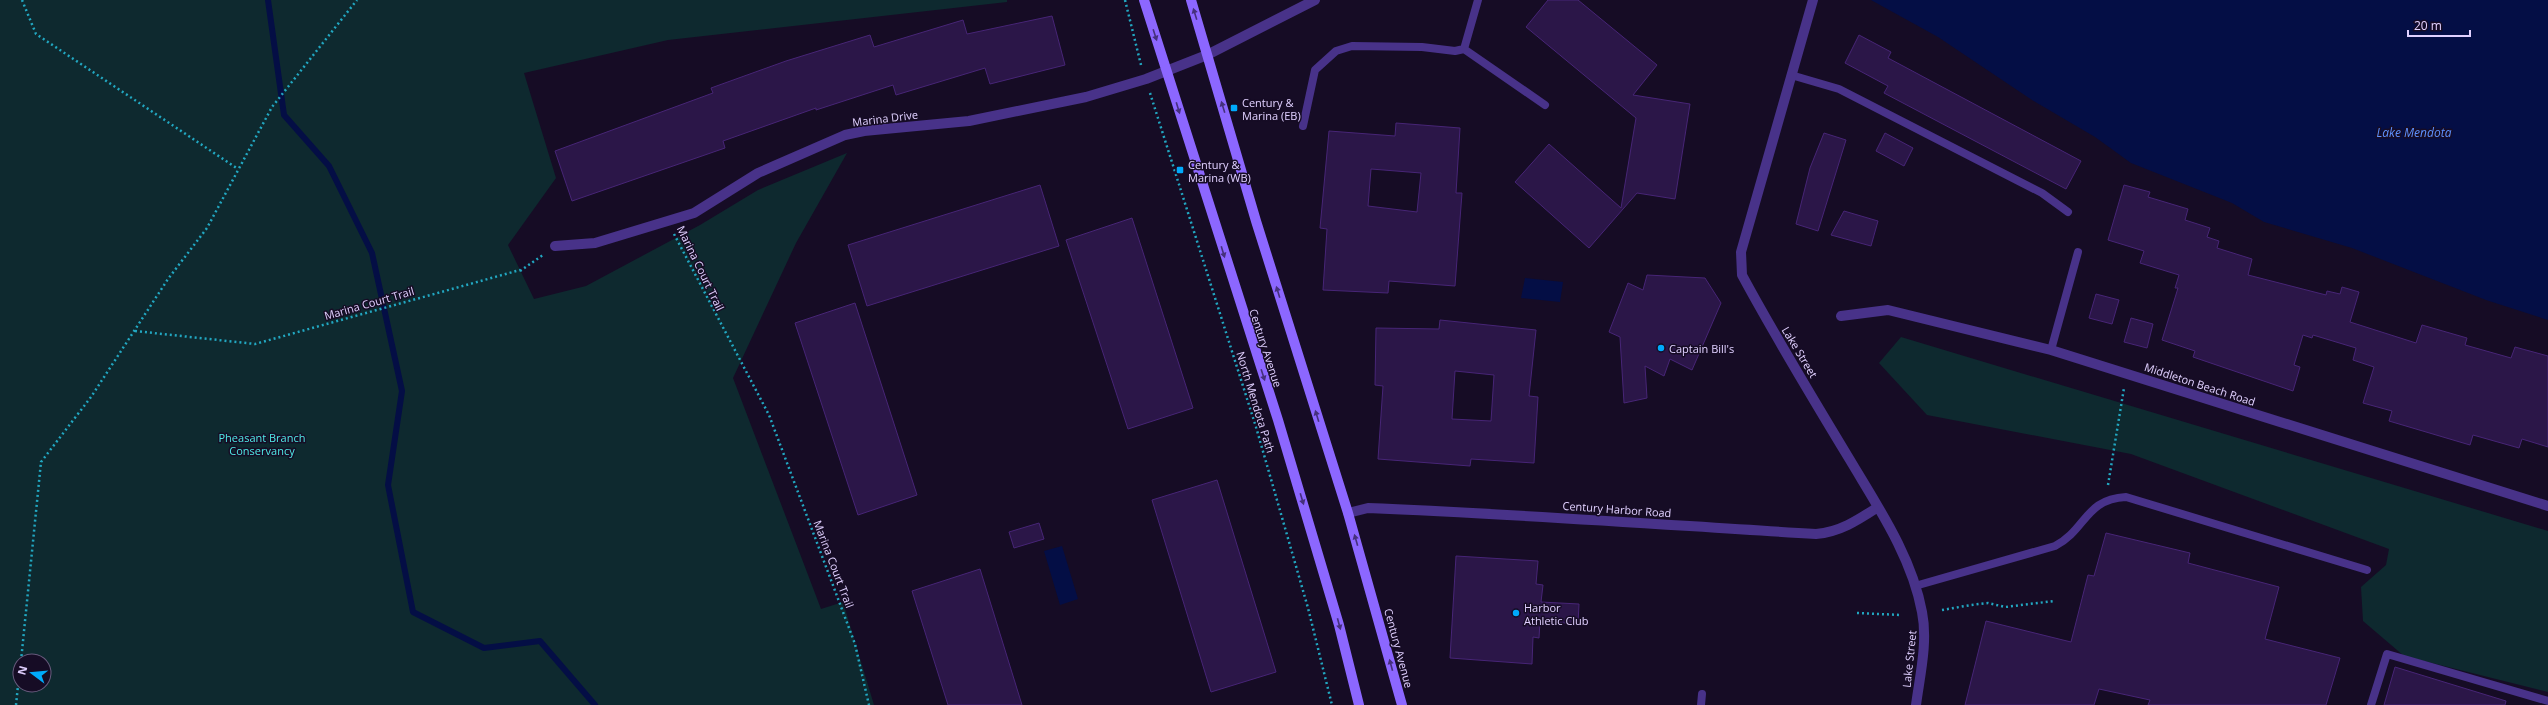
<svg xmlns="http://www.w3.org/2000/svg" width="2548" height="705" viewBox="0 0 2548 705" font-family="'Open Sans',sans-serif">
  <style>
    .green { fill: #0e292f; fill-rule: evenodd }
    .water { fill: #040e45 }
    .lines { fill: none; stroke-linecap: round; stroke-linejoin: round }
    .stream { stroke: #040e45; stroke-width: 6 }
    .building { fill: #2b1648; stroke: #472576; fill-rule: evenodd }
    .path { stroke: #22a7c1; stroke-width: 2.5; stroke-dasharray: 2 3; stroke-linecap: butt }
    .service { stroke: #483289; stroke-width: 8 }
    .minor { stroke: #483289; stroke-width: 10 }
    .secondary { stroke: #8c67ff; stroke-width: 10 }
    .oneway { fill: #45307c }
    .poi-dot { fill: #00aafb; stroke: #160c25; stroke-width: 1.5 }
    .labels { text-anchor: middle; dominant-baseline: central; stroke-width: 3; stroke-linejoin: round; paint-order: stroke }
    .poi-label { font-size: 11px; fill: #e0d0ff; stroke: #160c25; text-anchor: start }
    .street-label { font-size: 11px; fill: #e0d0ff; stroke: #160c25 }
    .park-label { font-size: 11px; fill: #4febe7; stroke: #160c25 }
    .water-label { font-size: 12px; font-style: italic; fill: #5e91ff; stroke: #160c25 }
  </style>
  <rect width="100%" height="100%" fill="#160c25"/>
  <!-- green -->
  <path class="green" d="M0,0H1007V2L668,40L524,73L556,178L508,245L534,299L586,286L700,225L758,190L847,153L796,243L733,378L821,609L843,602L874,705H0ZM20,661H44V685H20Z
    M1901,337L2548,531V692L2404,656L2363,621L2361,587L2386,565L2389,549L2131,454L1927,415L1879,363Z"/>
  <!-- water -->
  <path class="water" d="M1871,0H2548V320L2486,300L2352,248L2264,222L2232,203L2131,163L2095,137L2032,100L1938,37Z
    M1525,278L1563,282L1560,302L1521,298Z
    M1062,546L1078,599L1060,605L1044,551Z"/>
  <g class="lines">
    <!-- stream -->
    <path class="stream" d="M268,0L284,115L329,166L372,253L402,391L388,485L413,612L484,648L540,641L595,705"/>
  </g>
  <!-- building -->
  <path class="building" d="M1548,0H1578L1657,65L1633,95L1690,104L1675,199L1637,193L1589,248L1515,182L1549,144L1621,208L1636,118L1526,27Z
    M1052,16L1065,65L990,84L985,68L896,95L893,85L816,110V108L723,141L725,148L572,201L555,151L713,93L711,88L786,61L870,35L874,47L963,20L967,34Z
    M1859,35L1891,52L1888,58L2081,161L2066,189L1884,93L1888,86L1845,63Z
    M1396,123L1460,128L1456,193H1462L1455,286L1389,281L1388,293L1323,290L1327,229L1320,228L1329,131L1395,136ZM1371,169L1421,173L1417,212L1368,206Z
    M1824,133L1846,140L1818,231L1796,224L1810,168Z
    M1885,133L1913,148L1904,166L1876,151Z
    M1040,185L1059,246L867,306L848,245Z
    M2124,185L2150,192L2148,197L2188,209L2185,220L2210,228L2207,237L2219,241L2217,248L2252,259L2248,275L2326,295L2327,291L2340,294L2342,287L2359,292L2350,322L2416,343L2422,325L2467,338L2465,345L2511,358L2515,347L2548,356V447L2522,439L2519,448L2473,435L2470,445L2389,421L2392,411L2363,403L2374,367L2353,360L2356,348L2313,335L2312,338L2303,335L2294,365L2300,367L2293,391L2193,357L2195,351L2162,340L2178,288H2175L2179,275L2140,263L2144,251L2108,240Z
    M1844,211L1878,221L1871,246L1831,235Z
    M1132,218L1193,408L1128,429L1066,240Z
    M1647,275L1705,278L1721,303L1692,370L1670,359L1664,376L1645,366L1647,398L1624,403L1620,337L1609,332L1628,283L1643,290Z
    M2096,294L2119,300L2112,324L2089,318Z
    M855,303L917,495L858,515L795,323Z
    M2131,318L2153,324L2147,348L2124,342Z
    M1440,320L1536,330L1529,396L1538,397L1534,463L1471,459L1470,466L1378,459L1383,386L1375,385L1376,328L1439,329ZM1455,371L1494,375L1491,421L1452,419Z
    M1217,480L1276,672L1211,692L1152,500Z
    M1039,523L1044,539L1014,548L1009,532Z
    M2106,533L2190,553L2188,563L2279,587L2265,639L2340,658L2326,705H2148L2150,700L2099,689L2094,705H1965L1986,621L2071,642L2088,575L2094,576Z
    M1456,556L1538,561L1536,584L1543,585L1541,602L1579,604L1578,624L1540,621L1539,638L1533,637L1532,664L1450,658Z
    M980,569L1022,705H948L912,591Z
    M2395,667L2506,701L2505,705H2384Z"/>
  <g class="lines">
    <!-- path -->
    <path class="path" d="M22,0L36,34L238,169
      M1125,0L1141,65
      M1150,93L1256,427L1308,608L1332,705
      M674,234L769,415L855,644L869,705
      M520,271L543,255
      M135,331L255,344L520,270
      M2108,485L2124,388
      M1942,610L1971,605L1988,603L2005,607L2054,601
      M1857,613L1901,615
      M21,661L41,462L91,397L168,279L207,228L272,107L357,0
      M16,705L20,666"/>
    <!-- service -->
    <path class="service" d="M1464,49L1478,0
      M1791,75L1839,89L2042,193L2068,212
      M1303,126L1315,70L1336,51L1352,46L1422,47L1455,51L1464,49L1545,105
      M2051,350L2078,252
      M1915,586L2055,546C2086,530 2085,499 2126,497L2367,570
      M1701,705L1702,694
      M2371,705L2387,654L2548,701"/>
    <!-- minor -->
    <path class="minor" d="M1813,0L1741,252L1742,275C1776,338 1813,399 1850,460C1878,507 1912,557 1922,612C1928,642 1920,675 1916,705
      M555,246L595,243L694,213L758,173L845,135L864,131L969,121L1086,97L1146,79L1207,55L1315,0
      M1841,316L1888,310L2051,350L2548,506
      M1348,513L1368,508C1518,514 1667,525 1816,534C1840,532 1858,520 1878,507"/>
    <!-- secondary -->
    <path class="secondary" d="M1144,0L1278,420L1339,625L1359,705
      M1191,0L1256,221L1348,513L1402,705"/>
  </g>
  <!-- one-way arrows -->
  <defs><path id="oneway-solid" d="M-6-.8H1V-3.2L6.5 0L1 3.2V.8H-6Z"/></defs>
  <g class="oneway">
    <use href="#oneway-solid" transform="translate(1195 14) rotate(-107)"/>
    <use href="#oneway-solid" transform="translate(1155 35) rotate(72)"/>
    <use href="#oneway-solid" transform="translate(1223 107) rotate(-107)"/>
    <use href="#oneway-solid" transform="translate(1178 108) rotate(73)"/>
    <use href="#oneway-solid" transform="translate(1223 252) rotate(73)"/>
    <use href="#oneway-solid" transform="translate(1278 292) rotate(-107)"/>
    <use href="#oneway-solid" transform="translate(1263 375) rotate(72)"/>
    <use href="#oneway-solid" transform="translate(1317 416) rotate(-107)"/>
    <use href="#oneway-solid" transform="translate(1302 499) rotate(73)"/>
    <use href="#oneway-solid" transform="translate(1356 540) rotate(-106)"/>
    <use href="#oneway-solid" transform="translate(1339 624) rotate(75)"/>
    <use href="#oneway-solid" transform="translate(1391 665) rotate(-105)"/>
  </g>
  <!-- markers -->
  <g class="poi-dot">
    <rect x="1230" y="104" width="8" height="8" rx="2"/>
    <rect x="1176" y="166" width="8" height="8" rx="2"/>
    <circle cx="1661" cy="348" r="4"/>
    <circle cx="1516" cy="613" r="4"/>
  </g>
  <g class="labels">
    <!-- poi labels -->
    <g class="poi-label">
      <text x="1242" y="102">Century &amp;<tspan x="1242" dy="13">Marina (EB)</tspan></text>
      <text x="1188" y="164">Century &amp;<tspan x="1188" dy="13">Marina (WB)</tspan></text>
      <text x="1669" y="348">Captain Bill's</text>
      <text x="1524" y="607">Harbor<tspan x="1524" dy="13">Athletic Club</tspan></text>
    </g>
    <!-- street labels -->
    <g class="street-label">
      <text transform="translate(885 118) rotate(-7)">Marina Drive</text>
      <text transform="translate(701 268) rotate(64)">Marina Court Trail</text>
      <text transform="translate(369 303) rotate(-16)">Marina Court Trail</text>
      <text transform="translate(1266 348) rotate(72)">Century Avenue</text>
      <text transform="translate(1800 352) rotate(59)">Lake Street</text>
      <text transform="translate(2200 384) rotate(18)">Middleton Beach Road</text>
      <text transform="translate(1256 402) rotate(73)">North Mendota Path</text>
      <text transform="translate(1617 509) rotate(4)">Century Harbor Road</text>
      <text transform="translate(834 564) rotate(69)">Marina Court Trail</text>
      <text transform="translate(1399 648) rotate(75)">Century Avenue</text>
      <text transform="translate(1909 659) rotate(-84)">Lake Street</text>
    </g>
    <!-- park labels -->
    <g class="park-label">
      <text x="262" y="437">Pheasant Branch<tspan x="262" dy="13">Conservancy</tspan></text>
    </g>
    <!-- water labels -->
    <g class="water-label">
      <text x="2414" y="132">Lake Mendota</text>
    </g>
  </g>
  <!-- north arrow -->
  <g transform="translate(32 673) rotate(286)"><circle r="19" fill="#160c25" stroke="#675a7c"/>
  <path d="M0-3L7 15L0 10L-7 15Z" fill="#00aafb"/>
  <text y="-6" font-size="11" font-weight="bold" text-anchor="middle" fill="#e0d0ff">N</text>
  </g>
  <!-- scale -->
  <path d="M2408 30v6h62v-6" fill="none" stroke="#e0d0ff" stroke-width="2"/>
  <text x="2414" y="30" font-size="12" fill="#e0d0ff" stroke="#160c25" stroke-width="3" paint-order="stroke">20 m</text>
</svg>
